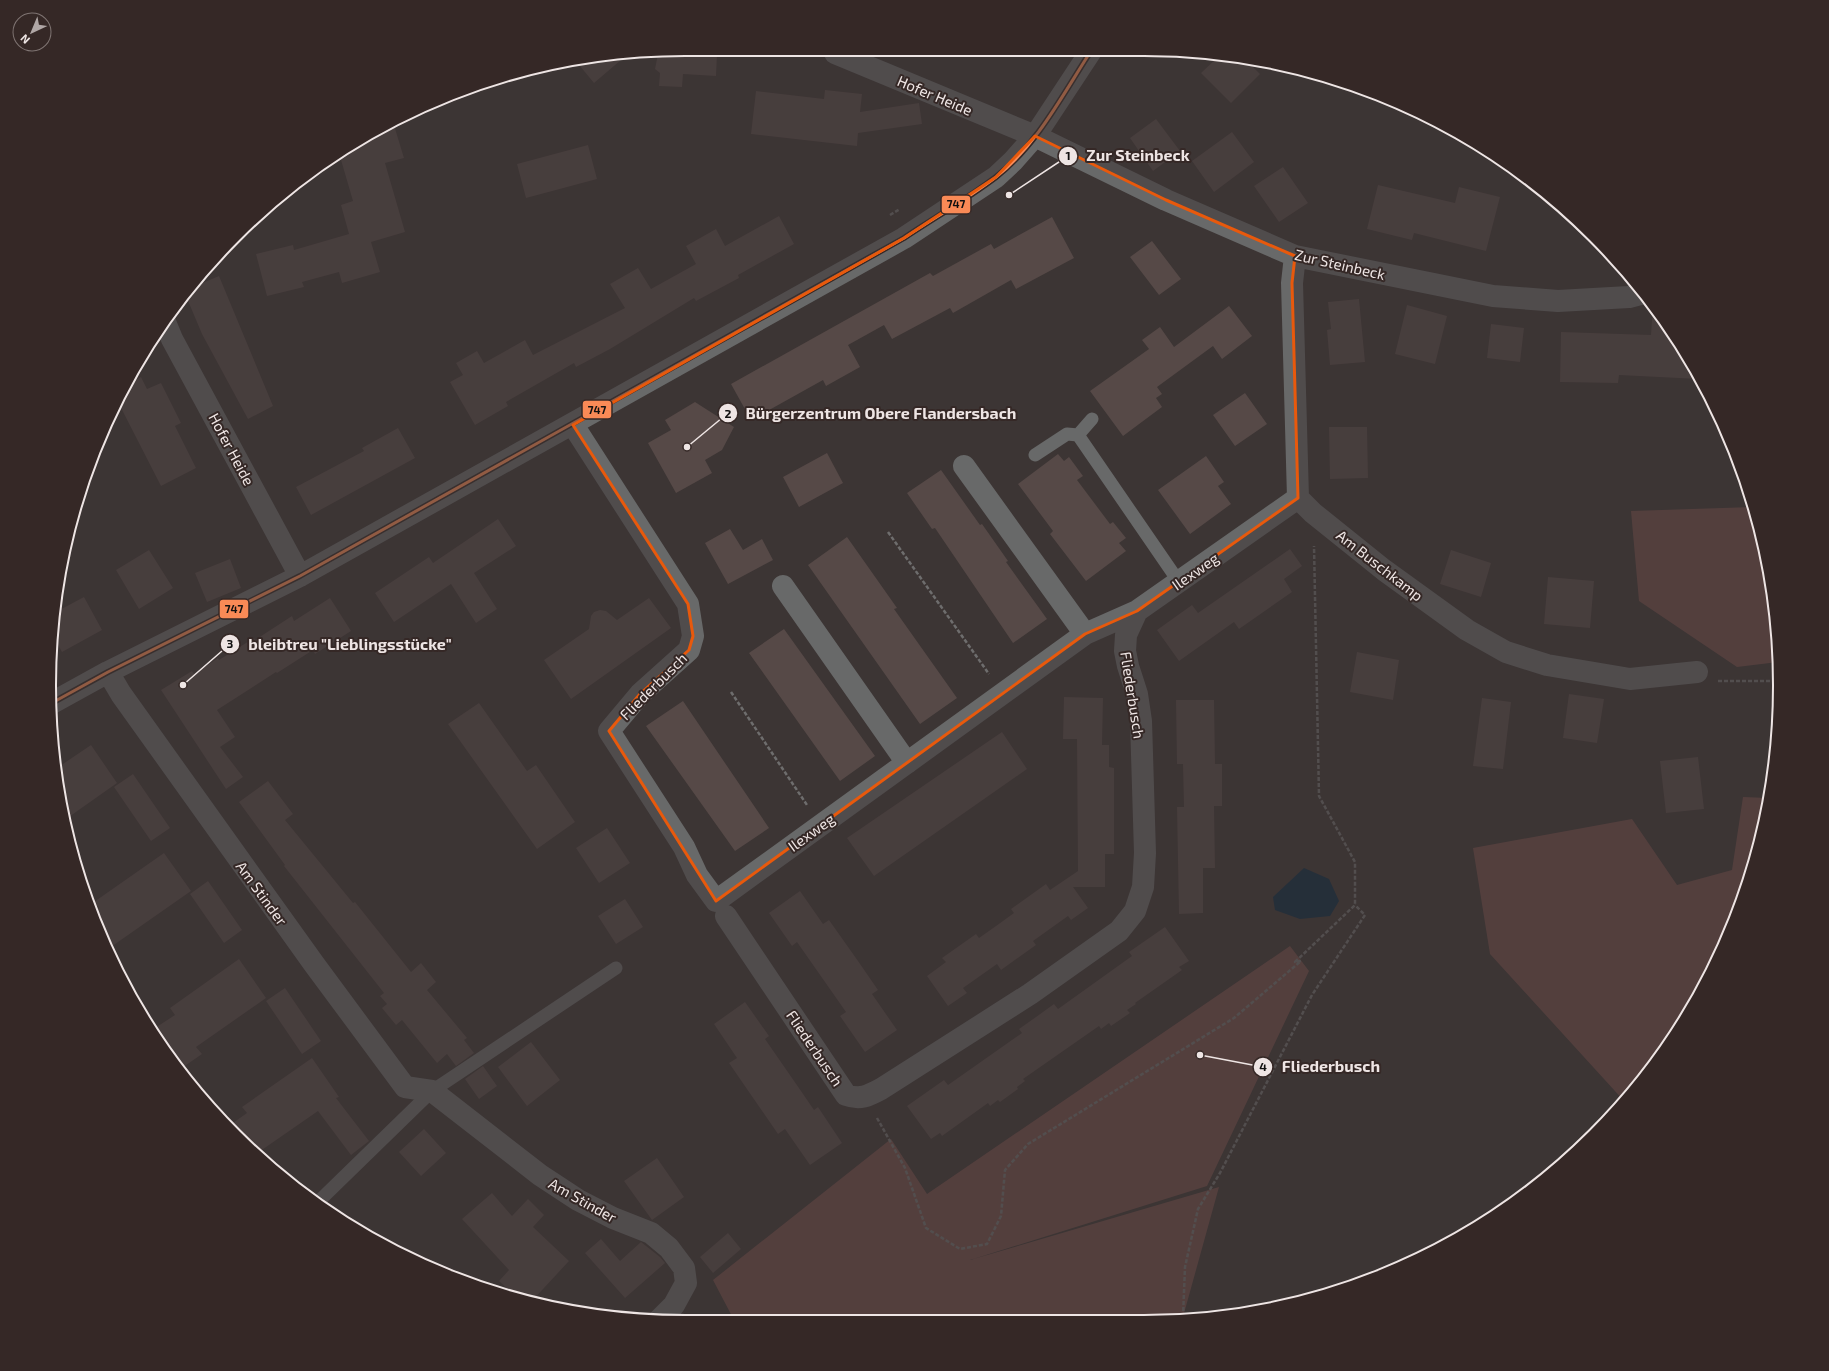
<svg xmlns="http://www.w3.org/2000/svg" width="1829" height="1371" viewBox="0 0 1829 1371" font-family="'Exo 2',sans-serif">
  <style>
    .green { fill: #704c48 }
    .water { fill: #0a283f }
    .building { fill: #564947 }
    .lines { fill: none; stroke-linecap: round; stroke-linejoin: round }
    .path { stroke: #6e6d6d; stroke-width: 2.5; stroke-dasharray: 4 2; stroke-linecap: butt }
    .service { stroke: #686969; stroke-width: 13 }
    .minor { stroke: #686969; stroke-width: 22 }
    .bus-1-casing { stroke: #352826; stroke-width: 6 }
    .bus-1 { stroke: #f98a56; stroke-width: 3 }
    .marked { fill: none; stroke: #e8590c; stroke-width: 3; stroke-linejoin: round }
    .labels { text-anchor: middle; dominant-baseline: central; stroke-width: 4; stroke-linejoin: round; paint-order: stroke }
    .street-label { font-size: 15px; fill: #eee5e4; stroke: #352826 }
    .rim { fill: none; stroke: #eee5e4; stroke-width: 2 }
    .leader { fill: none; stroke: #eee5e4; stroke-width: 1.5 }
    .callout-dot { fill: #eee5e4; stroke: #352826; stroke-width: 1.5 }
    .mark-label { font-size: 12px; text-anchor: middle; font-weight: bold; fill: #111 }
    .callout-label { font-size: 16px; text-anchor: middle; font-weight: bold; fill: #eee5e4; stroke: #352826; stroke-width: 4; stroke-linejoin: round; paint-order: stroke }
    .line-badge { stroke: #352826; stroke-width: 1.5 }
    .pale-badge-label { font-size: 11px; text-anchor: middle; font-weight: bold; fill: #111 }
  </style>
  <rect width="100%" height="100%" fill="#3c3534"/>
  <!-- green -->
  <path class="green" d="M1753,507L1758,521L1779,644L1778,662L1737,667L1639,601L1631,511Z
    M1743,797L1768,798L1746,890L1695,1004L1625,1102L1490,954L1473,848L1632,819L1677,885L1732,870Z
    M1290,946L1309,971L1207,1186L970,1260L1219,1187L1183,1317L734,1320L713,1280L891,1139L927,1194Z"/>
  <!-- water -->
  <path class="water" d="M1304,868L1329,879L1339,901L1330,916L1300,919L1275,910L1273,897Z"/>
  <!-- building -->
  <path class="building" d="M602,54H628L594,83L575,60Z
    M658,54H717L716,76L683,74L682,87L659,86L660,73L655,69Z
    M1219,56L1247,61L1260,74L1231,103L1201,73Z
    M825,90L862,94L860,112L919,103L922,124L858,133L857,146L751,134L756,91L824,99Z
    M1156,119L1180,151L1153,171L1130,138Z
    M393,122L404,158L385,163L405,232L371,242L380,272L342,283L339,272L302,282L304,287L267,296L256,254L293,245L294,250L349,234L341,205L353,201L339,153L367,134Z
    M1232,132L1254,162L1214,192L1192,161Z
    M588,145L597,179L526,198L517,164Z
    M1283,167L1308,203L1279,222L1254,186Z
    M1378,185L1455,203L1459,187L1500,197L1486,251L1414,233L1412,240L1367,229Z
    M779,216L794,244L738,275L739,278L696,301L694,298L610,349L576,367L574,363L506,402L508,406L475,425L450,382L463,375L456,363L477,351L484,363L525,340L533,355L625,308L610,284L638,268L651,289L696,264L686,246L716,229L725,246Z
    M1052,217L1074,258L1016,289L1011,280L953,313L950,308L892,339L884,325L848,345L860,367L826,386L823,380L751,420L731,384L930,273L933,276L991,244L994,249Z
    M1152,241L1181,279L1159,295L1130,257Z
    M219,276L273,406L248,419L202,334L186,296L193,287Z
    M1359,299L1365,362L1330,365L1327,330L1331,329L1328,302Z
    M1653,304L1699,379L1619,375L1618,383L1560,382L1561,332L1651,335Z
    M1407,305L1447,316L1435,364L1395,354Z
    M1229,306L1252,336L1222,359L1213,346L1157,387L1162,394L1156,398L1162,407L1123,436L1090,391L1149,349L1142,340L1160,327L1174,347Z
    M1491,324L1524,328L1520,362L1487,358Z
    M141,377L147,389L161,383L181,423L175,426L196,468L161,486L117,400L126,385Z
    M1245,393L1267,424L1235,446L1213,415Z
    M695,402L734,427L722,450L705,460L712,473L676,493L648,443L671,430L665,420Z
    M1329,427H1367L1368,478L1330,479Z
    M398,428L415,458L311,515L296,487L364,451L362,448Z
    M827,453L843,483L799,507L783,477Z
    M1058,454L1064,461L1069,457L1083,476L1077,480L1110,524L1113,522L1126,538L1119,543L1126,551L1086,581L1050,534L1053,531L1018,484Z
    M1206,456L1224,482L1218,486L1231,504L1190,534L1158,490Z
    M941,470L980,525L982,524L1008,561L1006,562L1047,619L1013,643L935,528L932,529L907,493Z
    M498,519L516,546L474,573L497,609L476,623L451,584L394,622L375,593L429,557L433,563Z
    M730,529L743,550L762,539L773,560L728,584L705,543Z
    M847,537L897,608L894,609L957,698L920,724L808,565Z
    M1290,549L1302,566L1284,579L1292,592L1239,629L1234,622L1179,661L1157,630L1192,605L1198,613Z
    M149,550L173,588L139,609L116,570Z
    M1451,550L1491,563L1481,597L1440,584Z
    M230,559L241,588L207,602L195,573Z
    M1548,577L1594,581L1590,628L1544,624Z
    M84,597L102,630L62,652L52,634L54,613Z
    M330,598L351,631L315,654L313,650L277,673L276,672L217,710L235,737L220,747L243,777L226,789L161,690L192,671L194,674L218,658L219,660L254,638L255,640L292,616L294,621Z
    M649,598L671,628L571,699L544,660L589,629L591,616L594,612L600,610L606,611L617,620Z
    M784,629L875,756L840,781L749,653Z
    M1357,652L1399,660L1393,700L1350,692Z
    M1569,694L1604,699L1597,743L1563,738Z
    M1064,697L1103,698L1102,745H1109V767L1114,768V854H1105V887H1073L1088,908L1071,920L1068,916L1033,941L1036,945L1001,970L997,964L963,988L967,993L948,1006L927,976L946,962L942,958L976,934L979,938L996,926L1014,913L1011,909L1046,884L1050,890L1078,871L1077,739H1063Z
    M1482,698L1511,702L1503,769L1473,766Z
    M1176,700H1214L1215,764H1222V806H1214L1215,868H1203V913L1179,914L1177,807H1184L1183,764H1177Z
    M683,701L769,828L735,851L646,726Z
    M479,703L527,771L536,765L575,822L537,849L448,724Z
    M1002,732L1027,769L874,876L847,838Z
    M91,745L117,783L66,819L57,768Z
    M1698,757L1704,809L1666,813L1660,761Z
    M133,774L170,828L151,841L114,787Z
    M268,781L293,814L285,820L353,903L355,902L411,972L421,963L436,982L427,990L467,1038L464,1040L474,1053L456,1066L447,1054L437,1063L402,1020L396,1025L382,1008L387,1004L380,996L384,993L284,866L285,865L239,802Z
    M607,828L630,863L599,883L576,848Z
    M164,853L191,891L108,949L92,913L99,908L94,902Z
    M208,881L242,930L224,943L190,894Z
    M800,891L823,924L829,920L858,961L878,990L872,994L897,1030L865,1052L840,1016L846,1012L797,942L792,946L769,913Z
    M625,899L643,927L616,944L598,916Z
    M1165,927L1189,961L1179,967L1182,970L1135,1003L1136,1004L1127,1010L1130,1013L1111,1026L1109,1023L1101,1029L1099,1026L1023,1079L1025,1081L1017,1087L1018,1089L1000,1102L998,1100L990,1106L988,1103L942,1136L940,1133L931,1139L907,1106L944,1080L948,1085L1022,1033L1019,1029L1036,1017L1054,1004L1058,1009L1132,956L1129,952Z
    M239,959L266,998L196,1047L202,1054L179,1070L152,1030L175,1015L170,1008Z
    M285,988L321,1041L302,1054L266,1001Z
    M745,1002L769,1036L765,1039L801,1091L814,1110L818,1107L842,1143L810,1165L785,1129L778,1134L729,1063L737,1058L714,1024Z
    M531,1042L560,1080L527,1106L498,1067Z
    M312,1058L339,1097L336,1098L369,1141L351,1155L318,1111L256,1154L230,1125L247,1113L242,1107Z
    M483,1066L497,1086L479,1099L465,1079Z
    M424,1129L446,1153L421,1176L399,1152Z
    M657,1158L684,1197L652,1220L624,1181Z
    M492,1193L512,1216L528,1199L544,1215L533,1227L569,1261L531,1302L519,1300L499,1281L509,1270L462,1219Z
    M728,1233L741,1249L713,1273L700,1257Z
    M601,1239L620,1261L641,1242L660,1257L665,1263L625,1298L585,1253Z"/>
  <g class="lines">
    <!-- path -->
    <path class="path" d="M890,215L900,209
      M888,532L989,674
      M1718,681H1777
      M731,692L807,805
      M877,1118L905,1168L926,1228L960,1249L987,1244L1001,1216L1005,1170L1028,1144L1234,1018L1301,961L1295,962L1355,905V862L1319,796L1314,546
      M1183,1317L1185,1267L1198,1209L1220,1173L1312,995L1365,915L1355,905"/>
    <!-- service -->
    <path class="service" d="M1078,435L1092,419
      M1035,455L1067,434L1078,435L1179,582
      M318,1202L432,1091L616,968"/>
    <!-- minor -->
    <path class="minor" d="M835,53L1035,136L1166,200L1295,256L1493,296L1558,301L1629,297L1644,293
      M1295,256L1292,283L1298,498L1313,513L1384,570L1467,630L1506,652L1547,665L1630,679L1697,672
      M165,322L172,339L300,576
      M573,425L688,604L693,636L689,650L640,694L609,731L684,847L697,875L716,901L1085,634L1137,611L1298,498
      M964,466L1085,634
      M783,586L907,763
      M108,672L121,694L314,964L405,1087L432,1091L540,1175L578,1200L613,1218L651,1233L669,1248L684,1268L686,1283L674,1305L658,1321
      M50,704L108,672L300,576L904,238L996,177L1013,161L1035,136L1091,51
      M726,916L846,1095C860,1100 868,1096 881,1089L1030,994L1119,931L1135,911L1143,887L1145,853L1141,721L1137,694L1128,666L1125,651L1126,635L1137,611"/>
    <!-- bus-1 casing -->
    <g class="bus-1-casing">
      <path id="bus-1" d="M50,704L108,672L300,576L904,238C934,218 967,199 996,177C1037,145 1063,94 1091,51"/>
    </g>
    <!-- bus-1 -->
    <use href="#bus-1" class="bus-1"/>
  </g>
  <!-- marked area -->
  <path d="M0 0H1829V1371H0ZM1035,136L1166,200L1295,256L1292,283L1298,498L1137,611L1085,634L716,901L609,731L640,694L689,650L693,636L688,604L573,425L904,238L996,177Z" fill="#3c3534" fill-opacity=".55" fill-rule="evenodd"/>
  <path class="marked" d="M1035,136L1166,200L1295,256L1292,283L1298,498L1137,611L1085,634L716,901L609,731L640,694L689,650L693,636L688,604L573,425L904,238L996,177Z"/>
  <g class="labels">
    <!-- street labels -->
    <g class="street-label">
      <text transform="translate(935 95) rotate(23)">Hofer Heide</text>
      <text transform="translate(1340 264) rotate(13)">Zur Steinbeck</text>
      <text transform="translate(232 449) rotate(62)">Hofer Heide</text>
      <text transform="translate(1380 565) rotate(38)">Am Buschkamp</text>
      <text transform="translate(1195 571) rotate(-35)">Ilexweg</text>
      <text transform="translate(653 686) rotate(-45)">Fliederbusch</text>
      <text transform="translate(1133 695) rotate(81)">Fliederbusch</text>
      <text transform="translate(811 832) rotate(-36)">Ilexweg</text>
      <text transform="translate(262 893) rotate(54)">Am Stinder</text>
      <text transform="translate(815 1048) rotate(56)">Fliederbusch</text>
      <text transform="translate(583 1200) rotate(29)">Am Stinder</text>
    </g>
  </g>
  <!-- crop -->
  <path d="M0 0H1829V1371H0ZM685 56H1144A629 629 0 0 1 1773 685V686A629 629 0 0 1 1144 1315H685A629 629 0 0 1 56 686V685A629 629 0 0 1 685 56Z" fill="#352826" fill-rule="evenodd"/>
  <path class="rim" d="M685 56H1144A629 629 0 0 1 1773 685V686A629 629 0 0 1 1144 1315H685A629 629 0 0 1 56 686V685A629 629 0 0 1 685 56Z"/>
  <!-- callouts -->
  <path class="leader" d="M1009 195L1068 156M687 447L728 413M183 685L230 644M1200 1055L1263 1067"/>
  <g class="callout-dot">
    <circle cx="1009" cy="195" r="4"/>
    <circle cx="687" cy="447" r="4"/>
    <circle cx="183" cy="685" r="4"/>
    <circle cx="1200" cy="1055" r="4"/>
    <circle cx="1068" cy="156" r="10"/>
    <circle cx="728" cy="413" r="10"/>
    <circle cx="230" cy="644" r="10"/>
    <circle cx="1263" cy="1067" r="10"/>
  </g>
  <g class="mark-label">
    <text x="1068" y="160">1</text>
    <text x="728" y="418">2</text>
    <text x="230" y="648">3</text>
    <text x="1263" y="1071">4</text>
  </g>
  <g class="callout-label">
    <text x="1138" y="161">Zur Steinbeck</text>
    <text x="881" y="419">Bürgerzentrum Obere Flandersbach</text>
    <text x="350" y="650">bleibtreu "Lieblingsstücke"</text>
    <text x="1331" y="1072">Fliederbusch</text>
  </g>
  <g class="line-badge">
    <rect x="941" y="195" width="30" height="19" rx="4" fill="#f98a56"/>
    <rect x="582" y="400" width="30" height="19" rx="4" fill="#f98a56"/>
    <rect x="219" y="599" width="30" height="20" rx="4" fill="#f98a56"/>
  </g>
  <g class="pale-badge-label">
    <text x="956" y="208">747</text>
    <text x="597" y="414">747</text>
    <text x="234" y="613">747</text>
  </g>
  <!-- north arrow -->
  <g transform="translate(32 32) rotate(224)"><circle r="19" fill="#352826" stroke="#7f7472"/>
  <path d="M0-3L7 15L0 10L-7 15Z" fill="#b0a7a6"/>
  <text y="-6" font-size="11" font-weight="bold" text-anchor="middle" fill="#eee5e4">N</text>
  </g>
</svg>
